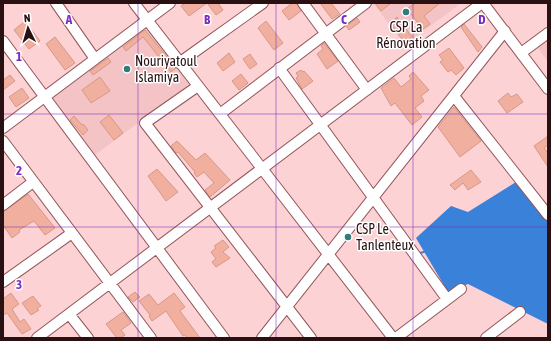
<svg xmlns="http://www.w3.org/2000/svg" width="551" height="341" viewBox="0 0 551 341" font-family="'Asap Condensed',sans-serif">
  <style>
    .built { fill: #f3c3c5 }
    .water { fill: #3a81d9 }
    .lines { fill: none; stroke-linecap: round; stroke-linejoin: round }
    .stream { stroke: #3a81d9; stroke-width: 2 }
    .building { fill: #f1b09f; stroke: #d79887 }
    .minor-casing { stroke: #92565a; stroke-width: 12 }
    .minor { stroke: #fff; stroke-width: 10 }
    .grid { fill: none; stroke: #7b2cbf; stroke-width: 1; stroke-opacity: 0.55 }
    .poi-dot { fill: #327b7b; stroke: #fff; stroke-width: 1.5 }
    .labels { text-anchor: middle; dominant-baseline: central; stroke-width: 3; stroke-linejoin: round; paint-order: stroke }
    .poi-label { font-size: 14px; fill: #291113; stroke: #fff; text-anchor: start }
    .grid-label { font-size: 13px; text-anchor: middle; font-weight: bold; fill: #7b2cbf; stroke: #fff; stroke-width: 3; stroke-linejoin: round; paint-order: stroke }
  </style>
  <rect width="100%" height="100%" fill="#fdd2d4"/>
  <!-- built -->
  <path class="built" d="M373,3H461L405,45Z
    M145,27L189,85L95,155L51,97Z
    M548,40V62L538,48Z"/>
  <!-- water -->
  <path class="water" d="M516,182L548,220V324L468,284L448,292L416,238L451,206L468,212Z"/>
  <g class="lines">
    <!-- stream -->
    <path class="stream" d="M420,253L427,251"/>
  </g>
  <!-- building -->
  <path class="building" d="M185,3H218L223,10L216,15L207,3L189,16L181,6Z
    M292,3H296L301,11L289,20L282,11Z
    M320,3H331L340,14L332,19Z
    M375,3H391L381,11Z
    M415,3H440L424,16L430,24L423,29L407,9Z
    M397,17L412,37L405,43L390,23Z
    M357,18L360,22L349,30L346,26Z
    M25,21L40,41L29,49L14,30Z
    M266,21L283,43L274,50L258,28Z
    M464,24L482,47L478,52L461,27Z
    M145,30L176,68L171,72L143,37L126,51L123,47Z
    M55,37L75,63L65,70L46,44Z
    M324,43L338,61L327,69L317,54L323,49L321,46Z
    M449,48L464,68L456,75L451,70L448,72L440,62L443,60L439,55Z
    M229,53L235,62L223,71L217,63Z
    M250,54L257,64L250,69L243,59Z
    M108,58L111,62L93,75L90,71Z
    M301,70L303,72L304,71L313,81L302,89L296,78L298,76L296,73Z
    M413,72L429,90L421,96L424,101L415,108L422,117L412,125L395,103L391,106L381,88L394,78L401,87L411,79L409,76Z
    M241,74L248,83L239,90L232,81Z
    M10,75L15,81L3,90V80Z
    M100,77L110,91L91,103L82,90Z
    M22,88L29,98L16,107L9,97Z
    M508,93L511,97L517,94L523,102L507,113L498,101Z
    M454,107L481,141L460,157L438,127Z
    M109,115L123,133L114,140L100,122Z
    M74,116L82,125L83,124L88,130L83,135L70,120Z
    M548,136V145L544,148L548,153V167L534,146Z
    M177,141L196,160L205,153L230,180L210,197L205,190L214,183L204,172L197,177L194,173L195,172L178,152L176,153L171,146Z
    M157,169L178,192L166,201L148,176Z
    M471,170L481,182L468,190L463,183L455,190L450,185Z
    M28,194L55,228L45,235L34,221L19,230L20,232L12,238L3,225V212Z
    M223,240L229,247L223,252L230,258L216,267L212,262L216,259L211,252L216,248L214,246Z
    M135,292L140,297L133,302L128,297Z
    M11,293L19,304L12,309L20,322L24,319L31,329L22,334L7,313L3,315V299Z
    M174,293L185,307L180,311L200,338H187L185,335L183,336L166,311L152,321L149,316L150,315L139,301L149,294L158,305Z
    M33,296L41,306L37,308L39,310L31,315L22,303Z
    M123,312L131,323L121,330L125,335L121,338H117L106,324Z"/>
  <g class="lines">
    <!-- minor casing -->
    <g class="minor-casing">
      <path id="minor" d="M56,3L95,59
        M134,3L393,338
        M303,3L367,90
        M483,3L548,89
        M3,41L224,338
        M521,53L548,33
        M179,63L263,3
        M279,68L447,299
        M198,86L145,123L311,338
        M454,96L548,215
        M220,114L366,3
        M3,128L170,3
        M3,141L151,338
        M3,205L33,182
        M3,282L72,233
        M69,314L88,338
        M37,338L482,3
        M262,338L505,31
        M396,338L461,289
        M486,338L520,312"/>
    </g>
    <!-- minor -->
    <use href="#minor" class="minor"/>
  </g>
  <!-- grid -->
  <path class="grid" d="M138,3V338M276,3V338M413,3V338M3,114H548M3,227H548"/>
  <!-- markers -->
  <g class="poi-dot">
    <circle cx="406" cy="12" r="4"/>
    <circle cx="127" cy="69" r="4"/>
    <circle cx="348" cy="237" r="4"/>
  </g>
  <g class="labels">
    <!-- poi labels -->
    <g class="poi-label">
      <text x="406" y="27" text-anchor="middle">CSP La<tspan x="406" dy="16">Rénovation</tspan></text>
      <text x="135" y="61">Nouriyatoul<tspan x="135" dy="16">Islamiya</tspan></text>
      <text x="356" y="229">CSP Le<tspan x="356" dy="16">Tanlenteux</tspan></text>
    </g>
  </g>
  <g class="grid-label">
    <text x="69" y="24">A</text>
    <text x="207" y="24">B</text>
    <text x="344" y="24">C</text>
    <text x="482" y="24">D</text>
    <text x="19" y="61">1</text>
    <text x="19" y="175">2</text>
    <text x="19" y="289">3</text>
  </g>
  <!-- border -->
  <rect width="551" height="341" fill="none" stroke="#291113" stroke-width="8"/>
  <!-- north arrow -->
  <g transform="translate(28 28) rotate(355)" stroke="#ffffff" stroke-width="3" paint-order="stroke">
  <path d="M0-3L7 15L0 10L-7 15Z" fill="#291113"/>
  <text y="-6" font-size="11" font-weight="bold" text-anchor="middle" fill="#291113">N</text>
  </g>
</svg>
